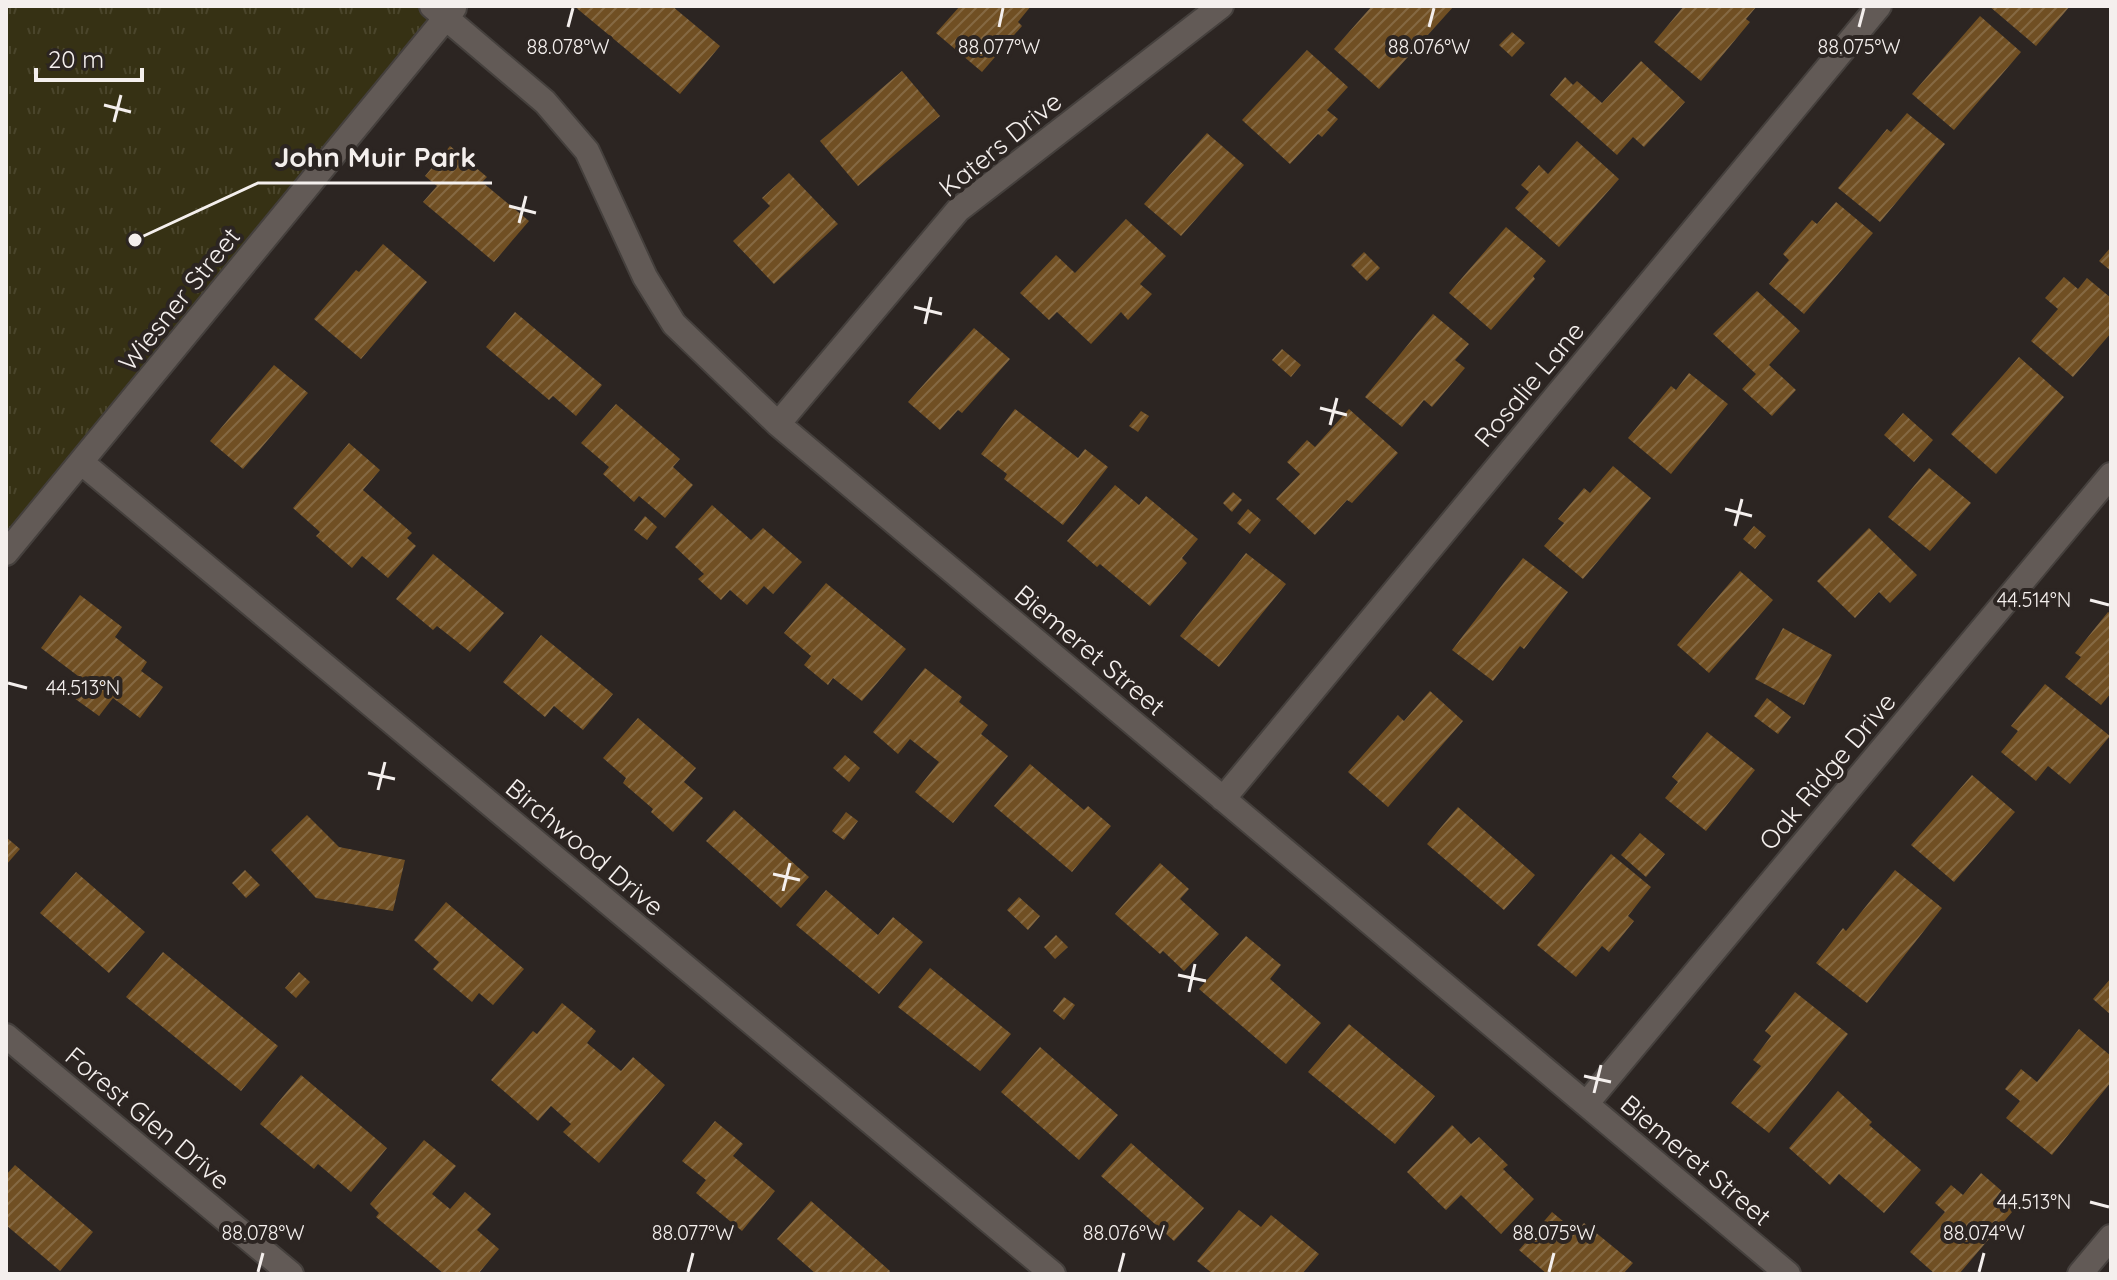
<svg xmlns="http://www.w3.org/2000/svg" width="2117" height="1280" viewBox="0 0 2117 1280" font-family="Quicksand,sans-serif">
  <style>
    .park { fill: url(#park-tufts) }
    .building { fill: url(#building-hatch) }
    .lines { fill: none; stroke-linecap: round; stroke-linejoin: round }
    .minor-casing { stroke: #45403d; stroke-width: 28 }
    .minor { stroke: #625a56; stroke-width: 24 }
    .ticks { fill: none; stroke: #f4efed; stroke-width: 3 }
    .labels { text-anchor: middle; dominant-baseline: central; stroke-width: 8; stroke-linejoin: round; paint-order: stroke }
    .street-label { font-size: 26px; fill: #f4efed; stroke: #2c2522 }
    .ticks-label { font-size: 20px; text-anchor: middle; fill: #f4efed; stroke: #2c2522; stroke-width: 8; stroke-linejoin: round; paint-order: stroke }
    .leader { fill: none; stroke: #f4efed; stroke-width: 3 }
    .callout-dot { fill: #f4efed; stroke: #2c2522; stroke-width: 3 }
    .callout-label { font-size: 28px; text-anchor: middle; font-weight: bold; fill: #f4efed; stroke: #2c2522; stroke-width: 8; stroke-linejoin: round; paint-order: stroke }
  </style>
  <defs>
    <pattern id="park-tufts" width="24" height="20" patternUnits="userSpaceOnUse" patternTransform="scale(2)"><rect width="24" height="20" fill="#363114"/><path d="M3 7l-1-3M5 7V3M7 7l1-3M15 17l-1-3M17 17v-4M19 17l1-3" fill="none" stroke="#4a452b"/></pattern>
    <pattern id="building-hatch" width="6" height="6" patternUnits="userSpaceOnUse" patternTransform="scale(2)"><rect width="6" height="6" fill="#704f23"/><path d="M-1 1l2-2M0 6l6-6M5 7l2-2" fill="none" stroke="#856943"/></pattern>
  </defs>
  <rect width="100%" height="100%" fill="#2c2522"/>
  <!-- park -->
  <path class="park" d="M6,6H432L446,18L6,553Z"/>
  <!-- building -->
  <path class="building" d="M574,6H672L720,46L680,94Z
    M960,6H1031L1018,22L1022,26L982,72L936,33Z
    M1372,6H1454L1379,89L1334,49Z
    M1684,6H1757L1746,19L1750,22L1701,81L1654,42Z
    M1989,6H2070L2036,46Z
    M1980,16L2021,52L1954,130L1912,94Z
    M1512,32L1525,43L1512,57L1499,45Z
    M1307,50L1348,87L1327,110L1338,119L1322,137L1318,134L1290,164L1242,120Z
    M1641,61L1685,102L1644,147L1633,137L1617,155L1550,95L1565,77L1573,85L1577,81L1602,103Z
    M902,71L940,116L858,186L820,141Z
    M1907,113L1945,144L1880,222L1838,188L1887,129L1891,132Z
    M1207,133L1244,165L1181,236L1144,204Z
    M1577,141L1619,179L1559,247L1515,208L1529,192L1521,185L1539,165L1548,174Z
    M450,146L487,177L482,182L529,221L494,262L423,202L437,186L425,176Z
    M789,173L838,224L774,284L733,241L770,206L762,198Z
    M1836,202L1873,233L1804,314L1769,284L1789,260L1783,254L1812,220L1817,224Z
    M1126,219L1166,256L1140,284L1152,294L1128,320L1121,312L1091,344L1057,312L1049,320L1020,293L1056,255L1075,273Z
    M1506,227L1546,261L1533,276L1535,279L1491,330L1449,293Z
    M383,244L427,282L361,359L314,319L356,270L359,272Z
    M2111,247V271L2099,261Z
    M1364,252L1380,268L1367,281L1351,265Z
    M2064,277L2078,289L2087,278L2111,298V333L2073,377L2031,341L2058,309L2045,298Z
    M1757,291L1800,331L1769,365L1796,390L1772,416L1742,389L1756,374L1713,334Z
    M515,312L602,385L576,416L553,396L549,400L486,347Z
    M1433,314L1469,344L1455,360L1465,368L1432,407L1424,400L1402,427L1365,397Z
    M974,328L1010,359L962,413L958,410L940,430L908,402Z
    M1282,349L1301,365L1291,377L1272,360Z
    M2019,357L2064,397L1996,474L1951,434Z
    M274,365L308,393L243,469L210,441Z
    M1689,373L1728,404L1671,474L1628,438L1671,386L1676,390Z
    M616,404L680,459L673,467L693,485L665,518L639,496L634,502L603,474L609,467L581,443Z
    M1015,409L1078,458L1085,449L1108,467L1063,525L1004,479L1007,474L981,454Z
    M1349,409L1398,453L1352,503L1347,500L1315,535L1276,499L1300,474L1287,462L1307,440L1315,447Z
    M1141,411L1149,416L1138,432L1129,426Z
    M1903,413L1933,440L1914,462L1884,435Z
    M349,443L380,470L363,490L412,533L407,538L416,546L388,578L362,556L352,568L316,536L320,532L293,508Z
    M1613,466L1651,498L1583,579L1544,546L1564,523L1558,519L1584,488L1590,493Z
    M1929,468L1971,503L1930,551L1888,517Z
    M1115,485L1139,505L1146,496L1198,539L1182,558L1187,563L1150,606L1100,564L1097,567L1067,541Z
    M1233,492L1242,500L1232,512L1223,503Z
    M712,505L751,540L763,528L802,562L773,594L764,586L747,605L730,590L721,600L698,579L704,574L675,547Z
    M1248,509L1261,520L1250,534L1237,523Z
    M645,516L657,527L647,540L634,530Z
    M1754,526L1766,536L1755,549L1743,539Z
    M1869,528L1917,575L1890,603L1879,592L1855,618L1817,581Z
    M1246,553L1286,584L1219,667L1180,636Z
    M433,554L504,613L470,652L437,626L433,630L396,599Z
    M1523,558L1568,592L1524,649L1520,646L1493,681L1452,650Z
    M1740,571L1773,600L1709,673L1677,645Z
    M826,583L906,649L862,701L833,678L828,685L804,665L811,656L784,633Z
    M80,595L122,627L115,637L147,662L141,671L163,687L140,718L113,698L99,716L74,698L86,682L41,648Z
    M2108,612L2111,614V693L2101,705L2065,677L2081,657L2075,653Z
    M1783,628L1832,655L1804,705L1755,679Z
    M541,635L613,694L583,730L554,706L545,717L503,682Z
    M925,668L962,697L959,702L988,725L981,734L1008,756L953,823L915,792L939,762L910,739L898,754L873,732Z
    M2045,684L2110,736L2070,784L2048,766L2036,781L2001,752L2018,731L2011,726Z
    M1430,691L1463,721L1388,807L1348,772L1398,715L1404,721Z
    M1767,698L1791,717L1778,734L1754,716Z
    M638,718L696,768L684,782L703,798L673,832L651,812L653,809L623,783L626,778L603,758Z
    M1707,732L1755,770L1706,831L1665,798L1678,782L1672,777Z
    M845,755L860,768L849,782L833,768Z
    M1030,764L1084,810L1088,806L1111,826L1072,872L994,806Z
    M1972,775L2015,812L1954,882L1911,845Z
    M1458,807L1535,875L1504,910L1427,844Z
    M734,810L809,877L781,908L706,841Z
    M846,812L858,821L844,840L832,831Z
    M307,815L339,847L405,860L393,911L316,898L271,850Z
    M1640,833L1665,854L1646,877L1621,855Z
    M6,837L20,849L6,865Z
    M1611,854L1651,887L1628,916L1634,921L1609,952L1602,946L1576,977L1537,945Z
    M1160,863L1189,889L1180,899L1219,934L1184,971L1163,951L1160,954L1115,914Z
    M245,870L260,885L246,898L232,883Z
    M1895,870L1942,908L1867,1003L1816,963L1843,928L1846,931Z
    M76,872L145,932L109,973L40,913Z
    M826,890L878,935L893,917L923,942L879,994L796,925Z
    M1019,897L1040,916L1028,930L1007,910Z
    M446,902L524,969L493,1005L479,993L472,1002L433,969L439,962L414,940Z
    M1056,935L1068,947L1055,959L1044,947Z
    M1246,936L1281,965L1270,979L1321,1023L1286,1064L1199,989Z
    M163,952L278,1046L241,1091L126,997Z
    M930,968L1011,1034L980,1071L898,1007Z
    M299,972L310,982L296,998L285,988Z
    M2111,978V1015L2093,999Z
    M1795,992L1848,1034L1769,1133L1731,1103L1761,1066L1753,1060L1771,1036L1765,1031Z
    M1064,997L1075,1005L1064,1020L1053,1011Z
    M562,1003L596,1031L587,1043L621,1071L633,1057L665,1085L599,1163L563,1132L571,1124L551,1106L538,1121L491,1080L533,1031L537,1034Z
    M1349,1024L1435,1096L1395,1144L1308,1072Z
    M2079,1029L2111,1056V1082L2052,1155L2006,1118L2020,1101L2005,1089L2021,1069L2037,1082Z
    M1040,1047L1118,1115L1079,1160L1001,1092Z
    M301,1075L387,1148L351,1192L318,1164L314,1169L260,1124Z
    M1838,1091L1872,1122L1869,1125L1921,1170L1884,1213L1839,1174L1830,1185L1789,1148Z
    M715,1121L743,1144L733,1156L775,1191L742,1231L696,1193L706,1180L682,1161Z
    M1452,1125L1471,1144L1479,1137L1508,1165L1503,1169L1534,1199L1501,1234L1461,1195L1446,1210L1407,1172Z
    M424,1140L456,1166L432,1194L450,1209L465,1192L491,1214L477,1230L499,1249L478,1274H444L376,1217L379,1213L370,1204Z
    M1131,1143L1204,1208L1174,1241L1101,1176Z
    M15,1165L93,1232L60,1271L6,1225V1175Z
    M1981,1173L2018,1205L1959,1274H1935L1910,1252L1945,1212L1935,1203L1951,1185L1963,1195Z
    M811,1201L890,1271L888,1274H816L777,1239Z
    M1239,1210L1261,1227L1271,1215L1319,1254L1302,1274H1213L1197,1261Z
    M1552,1212L1576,1232L1584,1223L1633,1263L1623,1274H1547L1519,1250Z"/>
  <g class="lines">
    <!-- minor casing -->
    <g class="minor-casing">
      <path id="minor" d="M432,6L545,102L587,151L645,277L674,324L778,424L1788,1274
        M778,424L958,210L1221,6
        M81,462L1053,1274
        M6,553L454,8
        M1223,799L1879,6
        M6,1036L291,1274
        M1586,1104L2111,475
        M2080,1274L2111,1237"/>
    </g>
    <!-- minor -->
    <use href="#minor" class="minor"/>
  </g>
  <!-- ticks -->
  <path class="ticks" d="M568,27L573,8M999,27L1003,8M1429,27L1434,8M1859,27L1864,8M104,105L131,112M114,122L121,95M509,206L536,213M519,223L526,196M914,307L942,314M925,324L931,297M1320,408L1347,415M1330,425L1337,398M1725,509L1752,516M1735,526L1742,499M2090,600L2109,605M8,683L27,688M368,773L395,779M378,790L385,762M773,874L800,880M783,891L790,863M1178,975L1206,981M1189,992L1195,964M1584,1076L1611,1082M1594,1093L1601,1065M2090,1202L2109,1207M258,1272L263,1253M688,1272L693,1253M1119,1272L1124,1253M1549,1272L1554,1253M1979,1272L1984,1253"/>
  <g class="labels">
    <!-- street labels -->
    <g class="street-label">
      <text transform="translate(1000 144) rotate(-39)">Katers Drive</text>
      <text transform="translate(179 299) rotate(-51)">Wiesner Street</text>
      <text transform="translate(1529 384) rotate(-50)">Rosalie Lane</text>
      <text transform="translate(1090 650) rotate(40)">Biemeret Street</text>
      <text transform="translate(1827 771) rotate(-50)">Oak Ridge Drive</text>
      <text transform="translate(585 847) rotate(40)">Birchwood Drive</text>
      <text transform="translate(148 1118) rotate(40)">Forest Glen Drive</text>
      <text transform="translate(1696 1160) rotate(40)">Biemeret Street</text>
    </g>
  </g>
  <g class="ticks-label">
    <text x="568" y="54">88.078°W</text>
    <text x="999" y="54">88.077°W</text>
    <text x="1429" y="54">88.076°W</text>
    <text x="1859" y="54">88.075°W</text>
    <text x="2034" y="607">44.514°N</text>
    <text x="83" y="695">44.513°N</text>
    <text x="2034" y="1209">44.513°N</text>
    <text x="263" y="1240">88.078°W</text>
    <text x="693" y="1240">88.077°W</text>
    <text x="1124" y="1240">88.076°W</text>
    <text x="1554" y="1240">88.075°W</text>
    <text x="1984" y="1240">88.074°W</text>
  </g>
  <!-- callouts -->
  <path class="leader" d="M135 240L258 183H492"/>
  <circle class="callout-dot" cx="135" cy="240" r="8"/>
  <g class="callout-label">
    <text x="375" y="167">John Muir Park</text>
  </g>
  <!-- border -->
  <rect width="2117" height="1280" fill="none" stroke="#f4efed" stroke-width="16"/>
  <!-- scale -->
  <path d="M36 68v12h106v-12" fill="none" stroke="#f4efed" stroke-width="4"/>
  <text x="48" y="68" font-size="24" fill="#f4efed" stroke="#2c2522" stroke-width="6" paint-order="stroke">20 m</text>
</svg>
